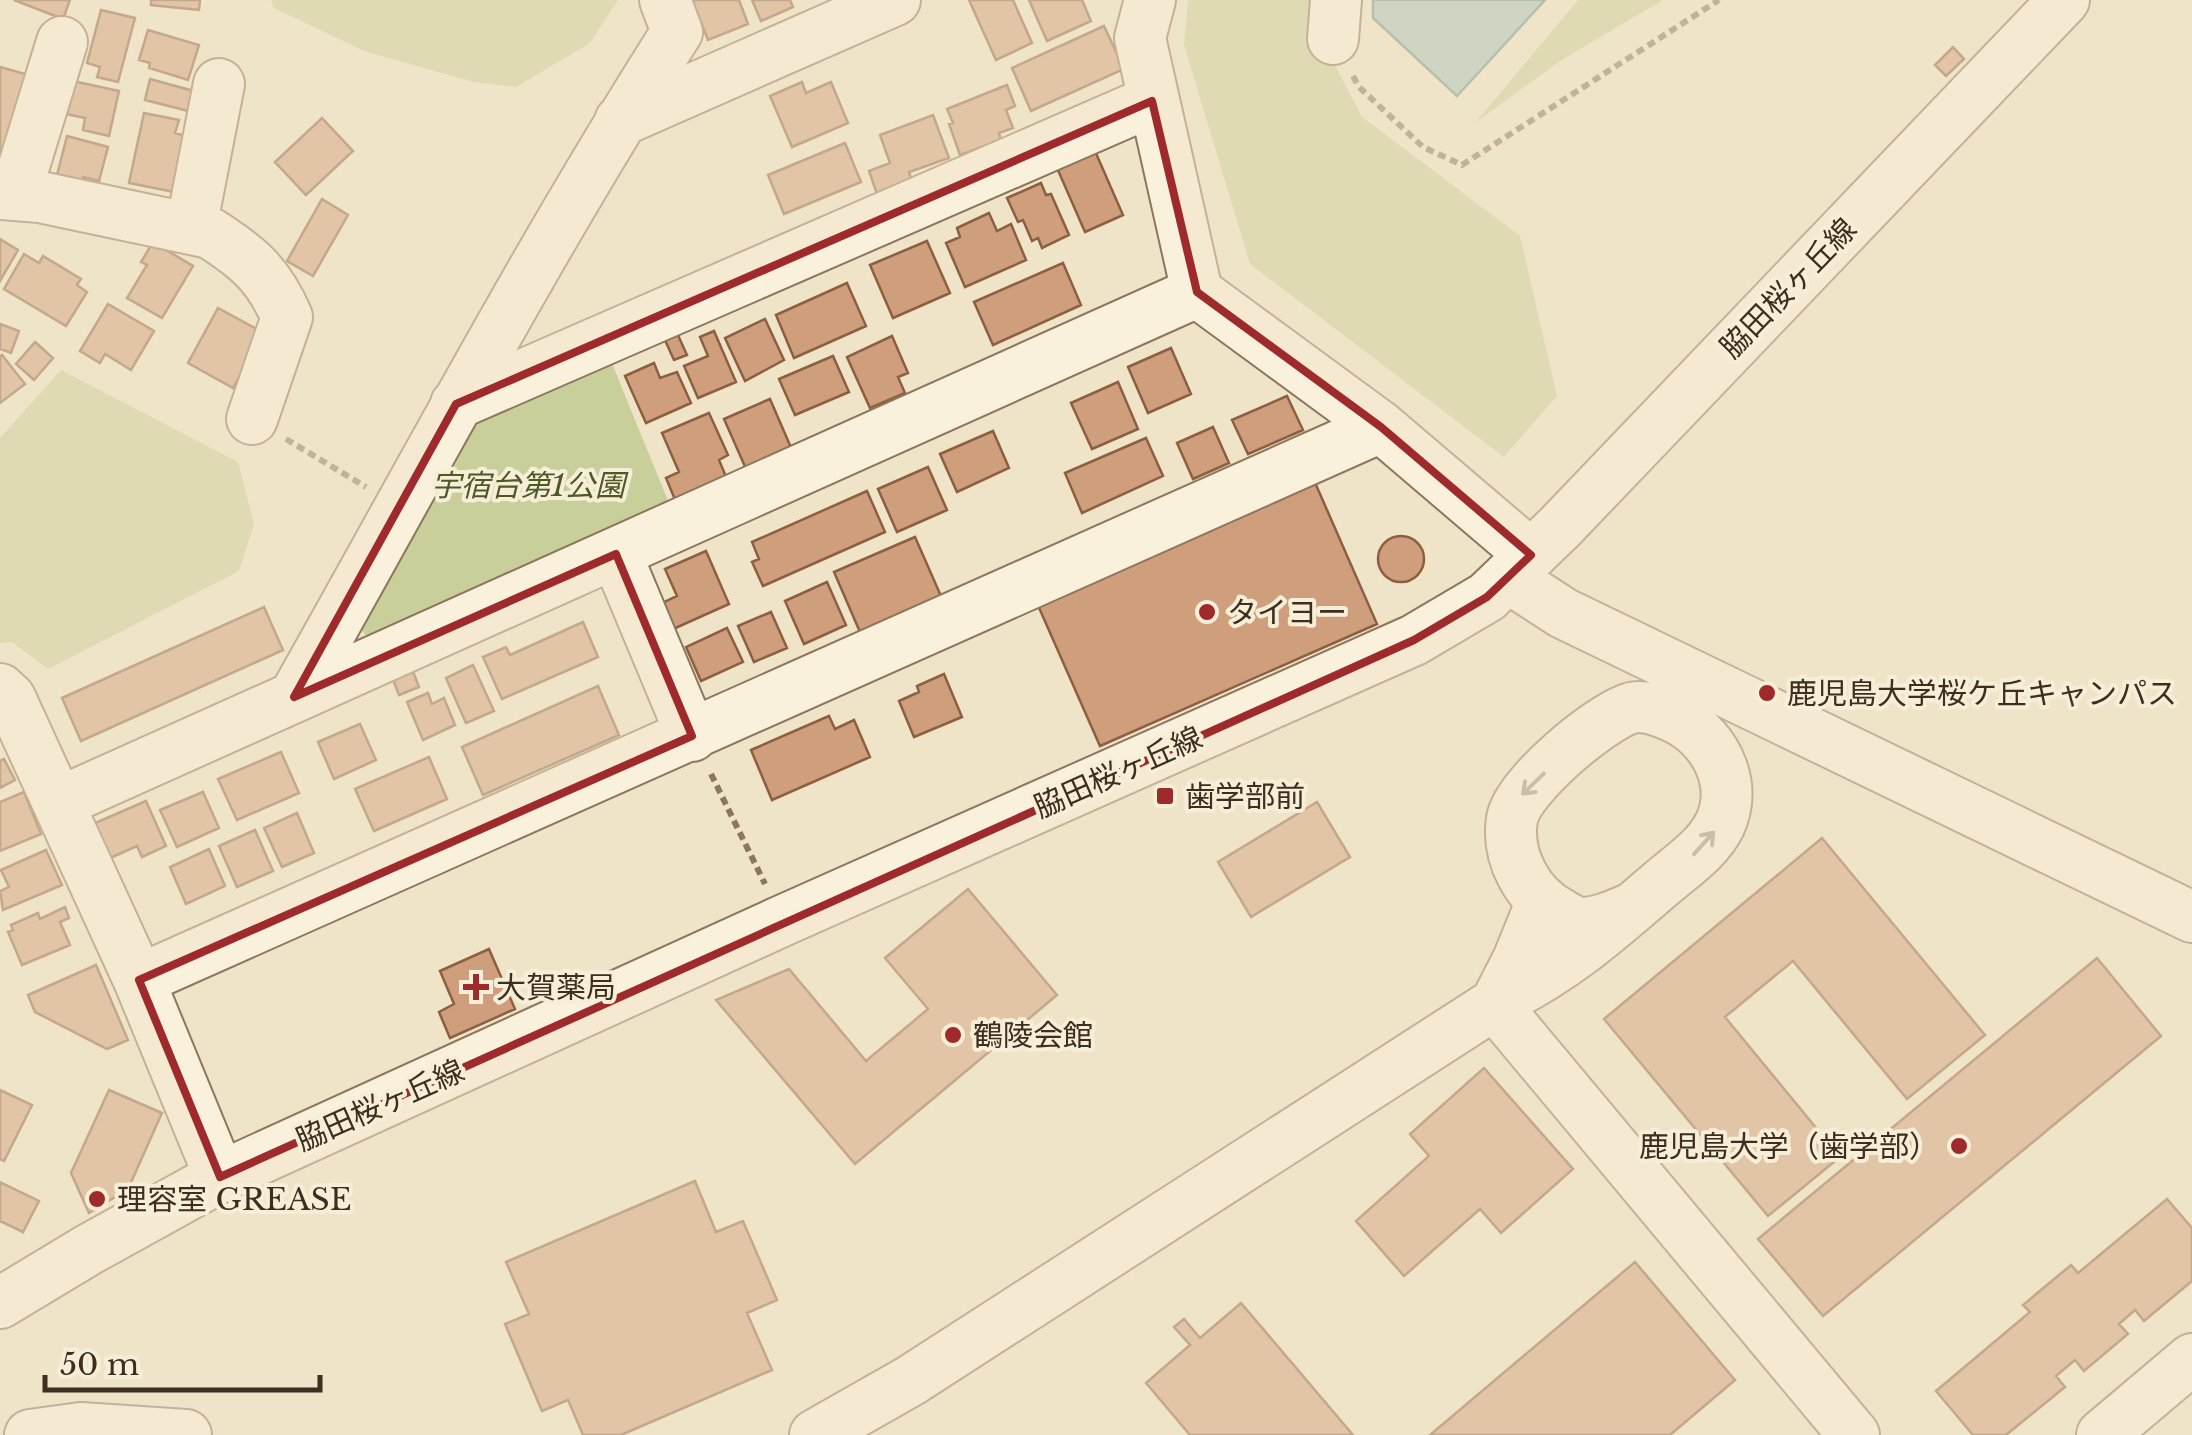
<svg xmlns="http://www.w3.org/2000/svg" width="2192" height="1435" viewBox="0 0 2192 1435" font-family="'Libre Baskerville','Noto Sans JP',serif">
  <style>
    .green { fill: #c9cf9b }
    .water { fill: #a9c4bc; stroke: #6f938a; stroke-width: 2.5 }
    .building { fill: #cf9f7d; stroke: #8d5f41; stroke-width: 2.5 }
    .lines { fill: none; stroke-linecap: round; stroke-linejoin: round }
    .minor-casing { stroke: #8d765c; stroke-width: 54 }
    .path { stroke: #8d765c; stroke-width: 6; stroke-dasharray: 8 5; stroke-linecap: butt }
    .minor { stroke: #faf1dc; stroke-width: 50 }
    .oneway { stroke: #9c907e }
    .marked { fill: none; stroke: #9e2a2b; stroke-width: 8; stroke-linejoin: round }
    .poi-dot { fill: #9e2a2b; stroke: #f7eed8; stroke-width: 4 }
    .labels { text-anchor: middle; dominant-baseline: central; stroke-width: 8; stroke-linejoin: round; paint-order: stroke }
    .street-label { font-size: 30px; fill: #3d2e20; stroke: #f7eed8 }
    .park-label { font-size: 30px; font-style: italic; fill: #4d5a26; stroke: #f7eed8 }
    .poi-label { font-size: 30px; fill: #3d2e20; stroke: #f7eed8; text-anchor: start }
  </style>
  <rect width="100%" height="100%" fill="#f0e4c8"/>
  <!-- green -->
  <path class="green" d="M271,0H618L590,43L516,87L474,82L364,51L274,8Z
    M1188,0H1309L1310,17L1362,117L1520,236L1557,396L1504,457L1250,264L1184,45Z
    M1578,0H1663L1560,61L1475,123Z
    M609,356L673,513L373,643L352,620L467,419Z
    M61,370L238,462L254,524L239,571L48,669L12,642L0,643V438Z"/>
  <!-- water -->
  <path class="water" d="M1373,0H1545L1457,96L1373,18Z"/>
  <!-- building -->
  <path class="building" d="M14,0H70L63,19Z
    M151,0H200L199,10L151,5Z
    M692,0H739L748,24L708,40Z
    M752,0H790L793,7L761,21Z
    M969,0H1013L1032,43L996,60Z
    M1029,0H1082L1091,21L1047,41Z
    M101,10L135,18L118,82L97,77L100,67L87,63Z
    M1104,26L1124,69L1031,111L1012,68Z
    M148,30L199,45L188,80L149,68L150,63L139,60Z
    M1953,47L1964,59L1946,76L1935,65Z
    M0,67L29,75L0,168Z
    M150,79L201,93L196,113L145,100Z
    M73,81L119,91L109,136L83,130L85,118L66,114Z
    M802,82L806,93L831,82L848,123L792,147L770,96Z
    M1007,85L1015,106L1006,110L1013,128L999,133L1001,140L960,155L949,124L953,123L947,109Z
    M144,113L179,120L175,133L186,136L174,192L129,183Z
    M933,115L949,158L909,172L912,181L877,194L869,171L890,163L880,135Z
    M322,118L353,151L306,195L275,162Z
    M67,136L108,147L99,181L83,177L81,186L56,179Z
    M845,143L861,182L784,214L768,175Z
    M1095,151L1123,215L1085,232L1057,168Z
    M1041,183L1046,195L1051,194L1069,235L1042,248L1038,238L1032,241L1023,220L1018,222L1007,198Z
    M322,199L348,215L313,276L287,261Z
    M989,213L997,231L1011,224L1026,260L965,287L946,243L960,237L957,228Z
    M0,239L18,250L0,281Z
    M927,241L950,293L893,318L870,265Z
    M153,242L193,266L162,318L127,298L147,265L141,262Z
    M24,254L39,263L43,256L81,279L77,285L87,292L66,326L4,289Z
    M1063,263L1081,305L993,345L974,302Z
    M847,283L866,326L794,358L776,315Z
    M108,304L154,331L131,370L105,354L100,363L80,351Z
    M218,308L264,333L233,388L188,363Z
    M765,319L784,360L745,381L725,338Z
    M0,324L19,331L11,353L0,349Z
    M714,331L736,382L698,398L684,366L708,356L700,337Z
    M677,333L687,355L674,360L664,338Z
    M892,336L908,373L898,377L905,393L870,408L847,357Z
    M35,342L53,358L34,380L16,364Z
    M1171,348L1191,394L1148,413L1128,367Z
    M2,355L25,384L0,403V357Z
    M833,356L849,392L795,415L779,379Z
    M654,363L660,378L677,372L691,403L646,423L625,376Z
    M1118,382L1138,429L1092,449L1071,403Z
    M1287,396L1303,430L1248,454L1232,420Z
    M770,399L792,450L747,471L724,419Z
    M709,413L728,455L719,460L727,479L676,502L666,478L679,472L662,433Z
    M1213,427L1229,463L1193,479L1177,443Z
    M993,431L1009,468L957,492L940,454Z
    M1146,438L1163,476L1082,513L1065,473Z
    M928,467L947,510L897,532L878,489Z
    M1313,478L1377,624L1100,746L1036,601Z
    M867,491L885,532L763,586L752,562L759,559L752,542Z
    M1378 559a23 23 0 1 1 46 0a23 23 0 1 1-46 0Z
    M915,537L941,596L860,632L834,572Z
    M706,551L729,604L671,630L660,604L677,596L665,569Z
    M827,582L846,625L804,644L785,601Z
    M264,607L283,650L81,741L62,698Z
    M771,612L787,648L754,662L738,626Z
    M583,622L598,657L502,699L483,657L506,647L510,655Z
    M727,628L743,662L701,681L686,647Z
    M473,665L494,711L466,723L446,678Z
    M412,669L419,687L399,695L392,677Z
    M944,674L962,717L914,737L899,701L919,692L917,686Z
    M598,686L619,735L483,795L462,747Z
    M428,693L432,704L444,698L455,725L423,740L407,702Z
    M829,716L835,729L854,720L870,757L772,800L751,750Z
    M360,724L376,760L334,779L318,742Z
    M281,752L299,793L237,820L218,779Z
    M429,757L447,799L374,831L355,789Z
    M4,759L15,780L0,788V761Z
    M24,792L41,834L0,851V802Z
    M203,792L219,828L177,847L160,810Z
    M146,801L166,846L142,857L137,846L108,859L93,824Z
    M1317,802L1350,857L1251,917L1218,862Z
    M297,813L314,853L282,867L264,828Z
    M255,830L273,871L237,887L219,846Z
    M1822,838L1985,1035L1907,1099L1793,961L1725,1017L1840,1157L1768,1216L1604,1019Z
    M209,849L225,886L186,904L170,867Z
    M46,850L62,885L3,910L0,891L9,887L1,870Z
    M968,889L1057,995L855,1164L716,1000L789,969L866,1061L928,1009L885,958Z
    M65,907L69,918L60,922L70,945L22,965L8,932L13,930L11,925L38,913L40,919Z
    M489,949L515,1009L450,1038L439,1012L454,1004L440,971Z
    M2097,958L2161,1036L1823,1316L1758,1239Z
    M96,965L128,1040L107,1049L35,1012L28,995Z
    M1484,1068L1573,1169L1501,1233L1480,1209L1404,1276L1356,1221L1429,1156L1410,1134Z
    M0,1090L32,1105L4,1161L0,1159Z
    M109,1090L162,1113L125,1196L120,1194L89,1213L71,1173Z
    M695,1181L716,1232L743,1221L777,1300L747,1313L772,1370L621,1435H583L568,1400L542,1411L505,1324L529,1314L506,1262Z
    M0,1182L39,1201L23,1232L0,1221Z
    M2167,1199L2192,1228V1281L2144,1321L2135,1310L2119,1324L2128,1334L2084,1371L2075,1360L2056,1376L2065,1387L2006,1435H1973L1936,1391L2030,1312L2023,1305L2071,1265L2078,1273Z
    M1635,1262L1735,1380L1670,1435H1430Z
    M1241,1303L1353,1435H1190L1146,1383L1190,1345L1174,1327L1184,1319L1200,1338Z"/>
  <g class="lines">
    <!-- minor casing -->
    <g class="minor-casing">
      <path id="minor" d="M1150,0L1140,38L1197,292L1381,427L1531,555
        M1333,39L1336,0
        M620,121L895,0
        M0,194L40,197L210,233C249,258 268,274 287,317L252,419
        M15,195L62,42
        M191,228L219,84
        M456,404L1152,101
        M616,554L692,736
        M1509,578L1563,613L2192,917
        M0,689L10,698L139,980L220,1177
        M294,697C420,474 539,248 677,32L665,0
        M58,803L1197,292
        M139,980L1381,427
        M1495,1005L1854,1435
        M1495,1005L1518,960L1542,901
        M0,1303L88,1250L220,1177L784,920L1414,640L1487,597L1560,527L2064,0
        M30,1435L81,1428L186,1435
        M815,1435L910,1381L1504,998C1568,966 1608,929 1662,883C1683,865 1708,849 1720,824C1738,785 1717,742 1682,721C1669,714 1646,704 1631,708C1599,718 1518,786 1512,819C1506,857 1528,897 1561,914C1568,918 1574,923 1581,923C1599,923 1616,915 1632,908
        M2102,1435L2192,1359"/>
    </g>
    <!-- path -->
    <path class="path" d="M1353,76L1359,87L1423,147L1462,165L1719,0
      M286,439L366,487
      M711,774L765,884"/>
    <!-- minor -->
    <use href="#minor" class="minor"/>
  </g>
  <!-- one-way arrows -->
  <defs><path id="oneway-shaft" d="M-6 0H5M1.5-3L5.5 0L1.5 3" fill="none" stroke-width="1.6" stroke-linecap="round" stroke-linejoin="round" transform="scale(2.5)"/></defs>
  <g class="oneway">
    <use href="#oneway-shaft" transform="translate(1533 784) rotate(136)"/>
    <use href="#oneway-shaft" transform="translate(1704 843) rotate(-48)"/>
  </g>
  <!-- marked area -->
  <path d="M0 0H2192V1435H0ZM1152,101L1197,292L1381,427L1531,555L1487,597L1414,640L220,1177L139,980L692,736L616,554L294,697L456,404Z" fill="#f0e4c8" fill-opacity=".55" fill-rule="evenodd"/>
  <path class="marked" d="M1152,101L1197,292L1381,427L1531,555L1487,597L1414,640L220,1177L139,980L692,736L616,554L294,697L456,404Z"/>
  <!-- markers -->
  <g class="poi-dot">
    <circle cx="1207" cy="612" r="10"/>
    <circle cx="1767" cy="693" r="10"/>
    <rect x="1155" y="786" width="20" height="20" rx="5"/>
    <path d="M471 972h10v10h10v10h-10v10h-10v-10h-10v-10h10z"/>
    <circle cx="953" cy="1035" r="10"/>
    <circle cx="1959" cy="1146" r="10"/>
    <circle cx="97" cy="1199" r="10"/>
  </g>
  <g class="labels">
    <!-- street labels -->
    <g class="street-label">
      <text transform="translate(1788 288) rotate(-46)">脇田桜ヶ丘線</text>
      <text transform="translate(1118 772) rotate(-24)">脇田桜ヶ丘線</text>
      <text transform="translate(380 1105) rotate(-24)">脇田桜ヶ丘線</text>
    </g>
    <!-- park labels -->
    <g class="park-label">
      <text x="528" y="485">宇宿台第1公園</text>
    </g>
    <!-- poi labels -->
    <g class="poi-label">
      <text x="1227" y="612">タイヨー</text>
      <text x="1787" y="693">鹿児島大学桜ケ丘キャンパス</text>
      <text x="1185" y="796">歯学部前</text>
      <text x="496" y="987">大賀薬局</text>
      <text x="973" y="1035">鶴陵会館</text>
      <text x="1939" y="1146" text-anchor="end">鹿児島大学（歯学部）</text>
      <text x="117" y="1199">理容室 GREASE</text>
    </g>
  </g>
  <!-- scale -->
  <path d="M45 1375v15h275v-15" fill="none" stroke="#3d2e20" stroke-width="5"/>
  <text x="60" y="1375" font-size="30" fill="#3d2e20" stroke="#f7eed8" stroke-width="8" paint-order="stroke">50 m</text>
</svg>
